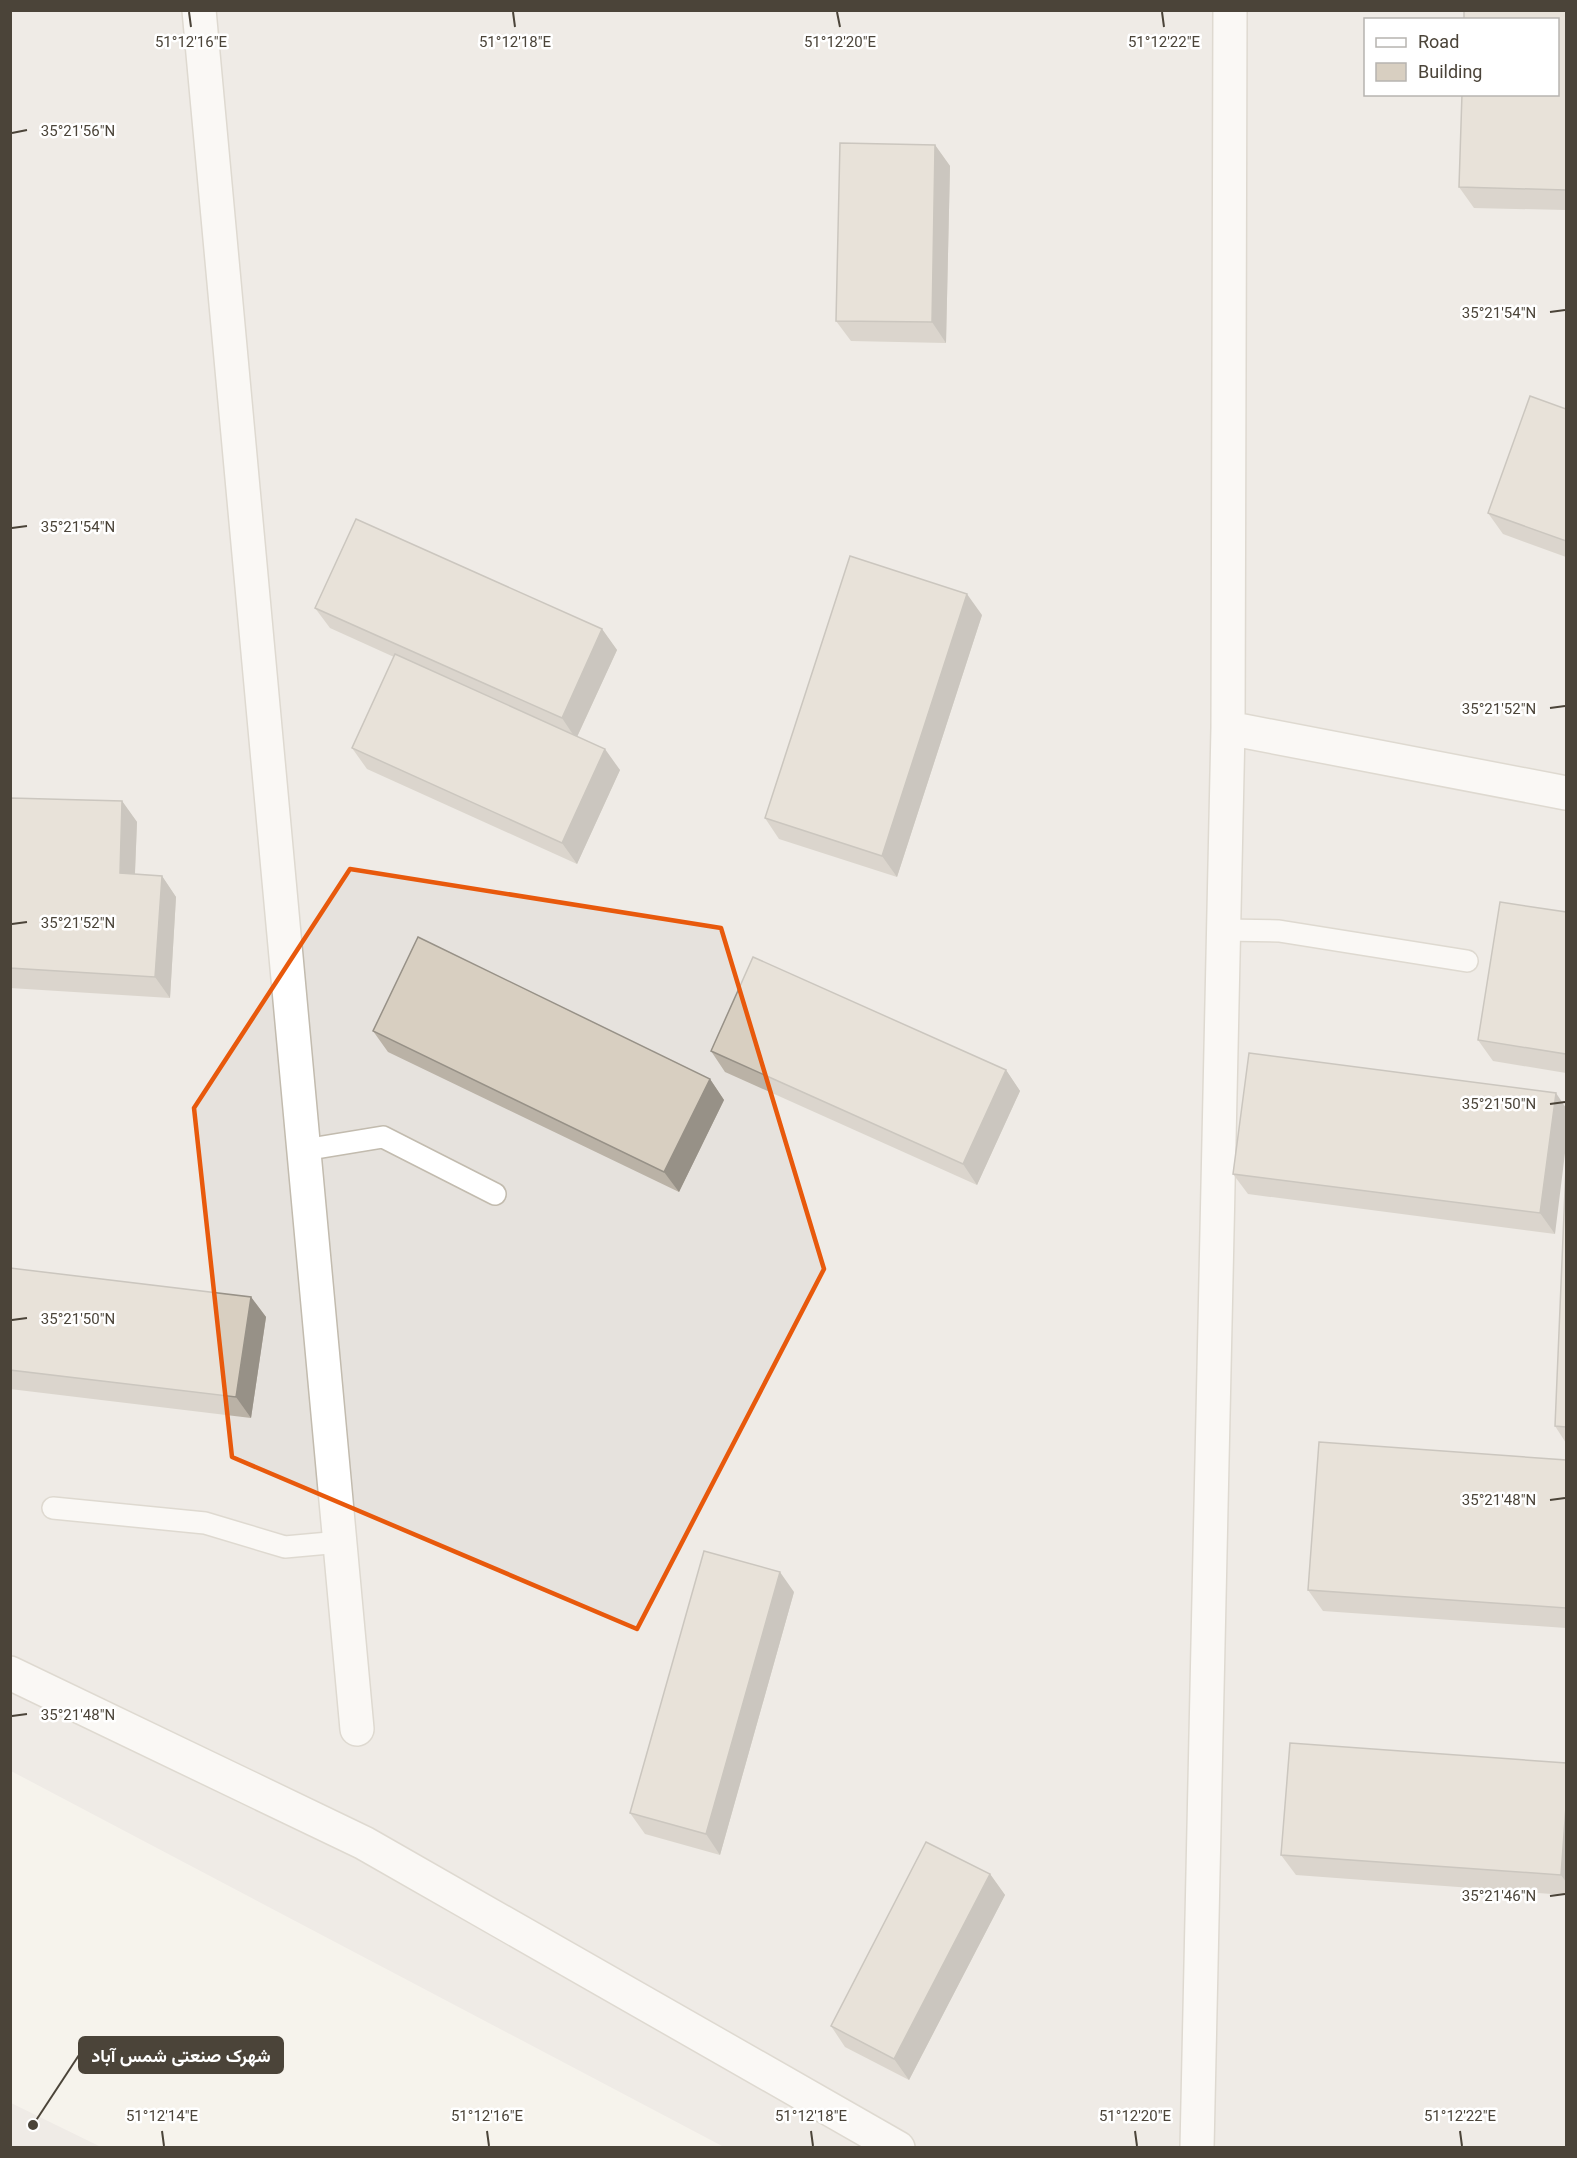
<svg xmlns="http://www.w3.org/2000/svg" width="1577" height="2158" viewBox="0 0 1577 2158" font-family="Roboto,Vazirmatn,sans-serif">
  <style>
    .industrial { fill: #e6e2dd; fill-rule: evenodd }
    .lines { fill: none; stroke-linecap: round; stroke-linejoin: round }
    .service-casing { stroke: #c2bbae; stroke-width: 24 }
    .minor-casing { stroke: #c2bbae; stroke-width: 36 }
    .service { stroke: #fff; stroke-width: 21 }
    .minor { stroke: #fff; stroke-width: 33 }
    .wall { fill: #bab2a6 }
    .shaded-wall { fill: #979187 }
    .building { fill: #d8cfc1; stroke: #979187; stroke-width: 1.5 }
    .marked { fill: none; stroke: #e8590c; stroke-width: 4.5; stroke-linejoin: round }
    .ticks { fill: none; stroke: #4b4439; stroke-width: 2 }
    .ticks-label { font-size: 15px; text-anchor: middle; fill: #4b4439; stroke: #fff; stroke-width: 5; stroke-linejoin: round; paint-order: stroke }
    .leader { fill: none; stroke: #4b4439; stroke-width: 2 }
    .callout-dot { fill: #4b4439; stroke: #fff; stroke-width: 2 }
    .callout { fill: #4b4439; stroke: #4b4439; stroke-width: 2 }
    .callout-label { font-size: 18px; text-anchor: middle; font-weight: bold; fill: #fff }
  </style>
  <rect width="100%" height="100%" fill="#f6f3ec"/>
  <!-- industrial -->
  <path class="industrial" d="M10,11H1566V2147H724L11,1771ZM1366,20H1558V94H1366Z
    M11,2103L101,2147H11Z"/>
  <g class="lines">
    <!-- service casing -->
    <g class="service-casing">
      <path id="service" d="M1224,930L1279,931L1467,961
        M304,1150L383,1137L495,1194
        M53,1508L205,1523L285,1547L340,1542"/>
    </g>
    <!-- minor casing -->
    <g class="minor-casing">
      <path id="minor" d="M199,10L357,1729
        M1228,728L1566,793
        M10,1673L364,1843L898,2148
        M1197,2148L1228,728L1230,10"/>
    </g>
    <!-- service -->
    <use href="#service" class="service"/>
    <!-- minor -->
    <use href="#minor" class="minor"/>
  </g>
  <!-- wall -->
  <path class="wall" d="M1566,10V210L1474,208L1459,187Z
    M935,145L950,166L946,343L851,341L836,321Z
    M1566,409V557L1503,534L1488,513Z
    M315,608L602,629L617,650L577,737L620,770L577,864L367,769L352,748L394,657L330,628Z
    M982,615L897,877L779,839L765,818Z
    M10,798L122,801L137,822L135,874L162,876L176,897L170,998L10,988Z
    M1566,912V1073L1493,1061L1478,1040Z
    M373,1031L710,1079L724,1100L679,1192L388,1052Z
    M711,1051L1006,1070L1020,1091L977,1185L725,1072Z
    M1556,1093L1555,1234L1248,1194L1233,1174Z
    M1566,1167V1443L1555,1426Z
    M10,1268L251,1297L266,1317L251,1418L10,1389Z
    M1566,1460V1628L1323,1611L1308,1590Z
    M794,1592L720,1855L645,1834L630,1813Z
    M1566,1763V1895L1296,1875L1281,1855Z
    M990,1874L1005,1895L909,2080L845,2047L831,2026Z"/>
  <!-- shaded-wall -->
  <path class="shaded-wall" d="M935,145L950,166L946,343L932,322Z
    M967,594L982,615L897,877L882,856Z
    M602,629L617,650L576,739L562,718Z
    M605,749L620,770L577,864L562,843Z
    M122,801L137,822L134,894L120,873Z
    M162,876L176,897L170,998L155,977Z
    M1006,1070L1020,1091L977,1185L963,1164Z
    M710,1079L724,1100L679,1192L664,1172Z
    M1556,1093L1566,1108V1145L1555,1234L1540,1213Z
    M251,1297L266,1317L251,1418L236,1397Z
    M780,1572L794,1592L720,1855L706,1834Z
    M1566,1806V1882L1561,1875Z
    M990,1874L1005,1895L909,2080L894,2059Z"/>
  <!-- building -->
  <path class="building" d="M1464,10H1566V190L1459,187L1462,94H1557V20H1464Z
    M840,143L935,145L932,322L836,321Z
    M1530,396L1566,409V541L1488,513Z
    M356,519L602,629L562,718L315,608Z
    M850,556L967,594L882,856L765,818Z
    M395,654L605,749L562,843L352,748Z
    M10,798L122,801L120,873L162,876L155,977L10,968Z
    M1500,902L1566,912V1054L1478,1040Z
    M418,937L710,1079L664,1172L373,1031Z
    M753,957L1006,1070L963,1164L711,1051Z
    M1249,1053L1556,1093L1540,1213L1233,1174Z
    M1566,1167V1427L1555,1426Z
    M10,1268L251,1297L236,1397L10,1370Z
    M1319,1442L1566,1460V1608L1308,1590Z
    M704,1551L780,1572L706,1834L630,1813Z
    M1290,1743L1566,1763V1806L1561,1875L1281,1855Z
    M926,1842L990,1874L894,2059L831,2026Z"/>
  <!-- marked area -->
  <path d="M0 0H1577V2158H0ZM350,869L721,928L824,1269L637,1629L232,1457L194,1108Z" fill="#f6f3ec" fill-opacity=".55" fill-rule="evenodd"/>
  <path class="marked" d="M350,869L721,928L824,1269L637,1629L232,1457L194,1108Z"/>
  <!-- ticks -->
  <path class="ticks" d="M189,12L191,27M513,12L515,27M837,12L840,27M1162,12L1164,27M12,133L27,130M1550,312L1565,310M12,528L27,526M1550,708L1565,706M12,924L27,922M1550,1104L1565,1102M12,1320L27,1318M1550,1500L1565,1498M12,1716L27,1714M1550,1896L1565,1894M162,2131L164,2146M487,2131L489,2146M811,2131L813,2146M1135,2131L1137,2146M1460,2131L1462,2146"/>
  <g class="ticks-label">
    <text x="191" y="47">51°12'16"E</text>
    <text x="515" y="47">51°12'18"E</text>
    <text x="840" y="47">51°12'20"E</text>
    <text x="1164" y="47">51°12'22"E</text>
    <text x="78" y="136">35°21'56"N</text>
    <text x="1499" y="318">35°21'54"N</text>
    <text x="78" y="532">35°21'54"N</text>
    <text x="1499" y="714">35°21'52"N</text>
    <text x="78" y="928">35°21'52"N</text>
    <text x="1499" y="1109">35°21'50"N</text>
    <text x="78" y="1324">35°21'50"N</text>
    <text x="1499" y="1505">35°21'48"N</text>
    <text x="78" y="1720">35°21'48"N</text>
    <text x="1499" y="1901">35°21'46"N</text>
    <text x="162" y="2121">51°12'14"E</text>
    <text x="487" y="2121">51°12'16"E</text>
    <text x="811" y="2121">51°12'18"E</text>
    <text x="1135" y="2121">51°12'20"E</text>
    <text x="1460" y="2121">51°12'22"E</text>
  </g>
  <!-- callouts -->
  <path class="leader" d="M33 2125L79 2055"/>
  <circle class="callout-dot" cx="33" cy="2125" r="6"/>
  <rect class="callout" x="79" y="2037" width="204" height="36" rx="6"/>
  <g class="callout-label">
    <text x="181" y="2062">شهرک صنعتی شمس آباد</text>
  </g>
  <!-- border -->
  <rect width="1577" height="2158" fill="none" stroke="#4b4439" stroke-width="24"/>
  <!-- legend -->
  <rect x="1364" y="18" width="195" height="78" fill="#ffffff" stroke="#b7b4b0" stroke-width="1.5"/>
  <rect x="1376" y="38" width="30" height="9" fill="#ffffff" stroke="#b7b4b0" stroke-width="1.5"/>
  <text x="1418" y="48" font-size="18" fill="#4b4439">Road</text>
  <rect x="1376" y="63" width="30" height="18" fill="#d8cfc1" stroke="#b7b4b0" stroke-width="1.5"/>
  <text x="1418" y="78" font-size="18" fill="#4b4439">Building</text>
</svg>
